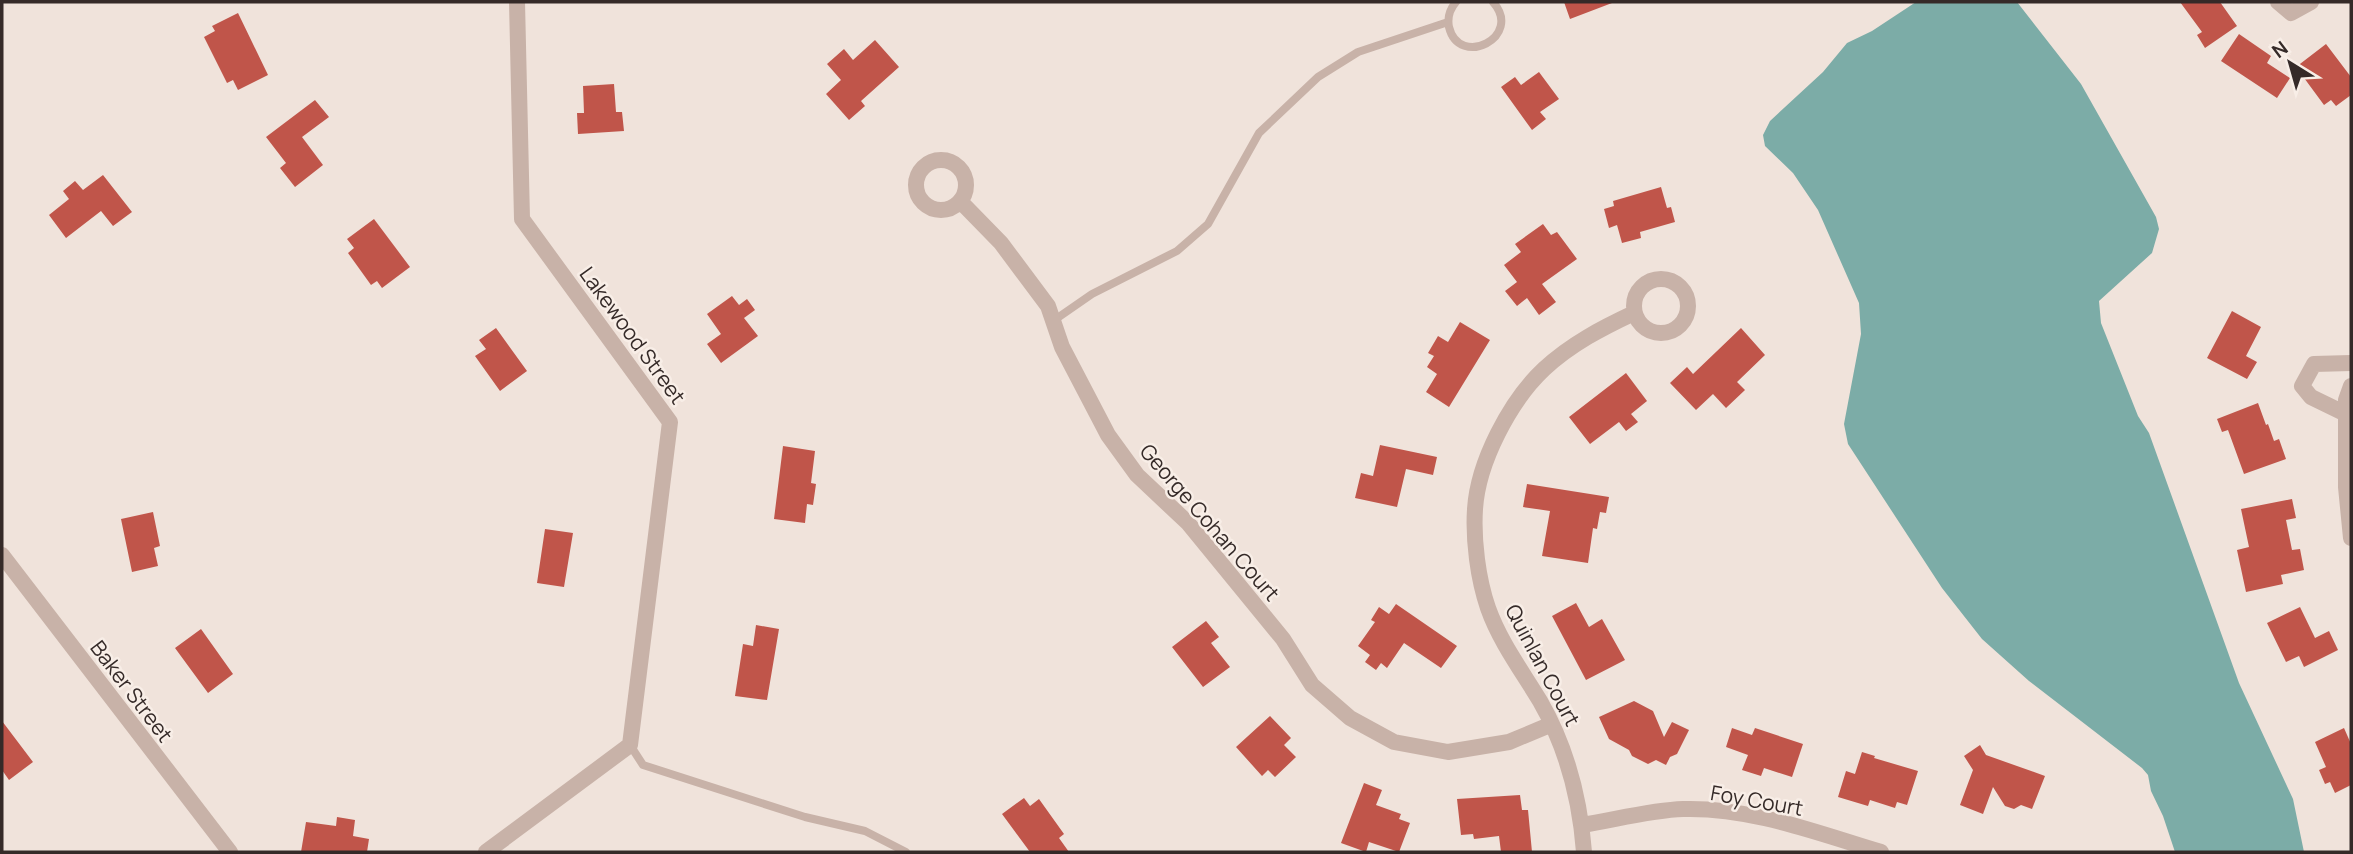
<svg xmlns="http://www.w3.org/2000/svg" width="2353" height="854" viewBox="0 0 2353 854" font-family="Manrope,sans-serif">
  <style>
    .water { fill: #7caca7 }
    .building { fill: #c0554a }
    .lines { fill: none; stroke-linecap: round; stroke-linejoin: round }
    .service { stroke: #c8b2a8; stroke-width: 8 }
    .minor { stroke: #c8b2a8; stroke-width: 16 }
    .labels { text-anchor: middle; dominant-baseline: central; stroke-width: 5; stroke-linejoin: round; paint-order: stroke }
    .street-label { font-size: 21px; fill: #352a28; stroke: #f8eee7 }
  </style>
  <rect width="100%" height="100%" fill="#f0e3db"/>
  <!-- water -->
  <path class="water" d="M1916,2H2017L2081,84L2156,217L2159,229L2152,253L2099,301L2101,323L2138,416L2149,433L2239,683L2293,799L2304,852H2175L2163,816L2151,791L2148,775L2142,768L2029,681L1982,639L1942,588L1848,444L1844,424L1861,334L1859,303L1818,210L1793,173L1765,146L1763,135L1770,121L1823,72L1847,43L1872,31Z"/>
  <!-- building -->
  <path class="building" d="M1564,2H1612V3L1570,19Z
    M2180,2H2220L2237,26L2205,48L2197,35L2202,32Z
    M238,13L268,75L238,90L233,80L227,83L204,37L215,31L212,26Z
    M2239,34L2271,56L2267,63L2290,78L2277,98L2221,61Z
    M875,40L899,67L861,101L865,106L849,120L826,94L841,80L827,64L844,49L853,60Z
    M2326,44L2351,77V95L2336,106L2331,100L2324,105L2296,67Z
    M1539,72L1559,99L1540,112L1546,119L1532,130L1501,87L1515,77L1521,85Z
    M614,84L616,112H622L624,131L578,134L577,113H584L583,86Z
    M315,100L329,117L302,137L323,165L295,187L280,168L286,163L266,137Z
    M103,175L132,212L113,226L101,211L66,238L49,215L69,199L63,191L75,181L83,190Z
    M1661,187L1667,208L1671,207L1675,222L1640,232L1641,238L1622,243L1617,225L1609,228L1604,209L1614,206L1613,201Z
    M374,219L410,267L382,288L377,281L371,285L348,253L354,248L347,239Z
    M1543,224L1551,235L1557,232L1577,259L1542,284L1556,302L1539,315L1527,298L1517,306L1505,291L1517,282L1504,265L1521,252L1515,244Z
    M732,296L739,305L747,299L755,310L744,318L758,336L721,363L707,344L721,334L707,314Z
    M2232,311L2261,327L2246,356L2257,362L2247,379L2207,358Z
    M1460,322L1490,340L1449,407L1426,392L1437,374L1427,367L1434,356L1428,353L1438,336L1448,342Z
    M496,328L527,371L500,391L475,356L486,349L479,340Z
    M1741,328L1765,355L1737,382L1745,390L1726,408L1713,394L1696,410L1670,383L1687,367L1693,374Z
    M1626,373L1647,401L1631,414L1638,422L1626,431L1619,422L1590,444L1569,417Z
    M2258,403L2266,425L2268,424L2274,441L2279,439L2286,459L2244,474L2228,430L2222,432L2217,419Z
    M1380,445L1437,457L1433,475L1406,469L1397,507L1355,498L1361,473L1373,476Z
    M783,446L815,451L811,483L816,484L813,505L807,504L805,523L774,519Z
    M1527,484L1609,497L1606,513L1600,512L1597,529L1593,528L1588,563L1542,556L1550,511L1523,507Z
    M2292,499L2296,518L2286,520L2292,550L2300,549L2304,570L2281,575L2283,584L2246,592L2237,550L2249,547L2241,509Z
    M153,512L160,546L154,548L158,566L132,572L121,519Z
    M545,529L573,533L564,587L537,583Z
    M1576,603L1589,627L1602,619L1625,660L1586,680L1552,616Z
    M1396,604L1457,646L1441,668L1404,643L1387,668L1381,663L1376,670L1365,662L1370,655L1358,646L1375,622L1371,620L1379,607L1389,614Z
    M2300,607L2315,638L2329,631L2338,650L2304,667L2299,656L2286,662L2267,623Z
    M1206,621L1219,637L1211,643L1230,667L1203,687L1172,647Z
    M756,625L779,629L767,700L735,696L743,644L753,646Z
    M201,629L233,674L208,693L175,648Z
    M1634,701L1653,711L1664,737L1672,722L1689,730L1677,754L1670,757L1666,765L1656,760L1648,764L1632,756L1629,750L1609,739L1599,717Z
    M1270,716L1291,738L1284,745L1296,757L1275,777L1268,770L1262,776L1236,747Z
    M2,721L33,762L9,780L2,770Z
    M1732,728L1752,735L1755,728L1803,744L1792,777L1764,768L1761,776L1742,770L1748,755L1726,747Z
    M2344,728L2351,744V785L2335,793L2330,782L2325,784L2319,770L2326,767L2315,742Z
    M1980,745L1986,755L2045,776L2032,809L2021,805L2014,809L2005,806L1993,787L1983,814L1960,805L1973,770L1964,756Z
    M1862,752L1875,756L1874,758L1918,771L1907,805L1897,802L1895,808L1870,800L1868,806L1838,797L1846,771L1855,774Z
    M1364,783L1382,790L1376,805L1401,814L1399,819L1410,823L1399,852L1369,842L1366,852L1341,843Z
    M1520,795L1522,810H1528L1532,852H1501L1499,836L1474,839L1473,834L1461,835L1457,799Z
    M1024,798L1030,806L1039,799L1064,834L1059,838L1069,852H1030L1002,814Z
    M337,817L355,820L353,836L369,839L367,852H301L306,822L336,826Z"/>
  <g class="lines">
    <!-- service -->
    <path class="service" d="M1456,2C1450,9 1447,17 1449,27C1459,69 1524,37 1493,2
      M1053,321L1092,294L1177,251L1208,224L1259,133L1318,77L1358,52L1448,22
      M630,745L643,765L805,817L865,831L906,852"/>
    <!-- minor -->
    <path class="minor" d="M2278,2L2291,13L2311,2
      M916 185a25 25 0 1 1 50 0a25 25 0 1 1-50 0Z
      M960,201L1001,243L1048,306L1062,347L1108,435L1137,475L1188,523L1283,639L1312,685L1350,718L1394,742L1448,752L1509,742L1552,724
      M1634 306a27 27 0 1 1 54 0a27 27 0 1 1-54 0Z
      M2351,386L2346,400V487L2351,538
      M2346,414L2311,397L2302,386L2314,364L2351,363
      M2,555L230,852
      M1582,825C1614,820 1651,810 1683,809C1751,807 1817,833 1881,852
      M486,852L630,745L670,422L522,219L517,2
      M1584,852C1580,799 1567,748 1540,701C1522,671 1500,642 1488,608C1478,579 1473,540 1475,509C1478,462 1510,401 1544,369C1571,344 1602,328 1634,313"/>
  </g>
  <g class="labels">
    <!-- street labels -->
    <g class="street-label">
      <text transform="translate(633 335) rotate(54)">Lakewood Street</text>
      <text transform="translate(1210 522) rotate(49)">George Cohan Court</text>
      <text transform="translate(1543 665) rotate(62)">Quinlan Court</text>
      <text transform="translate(132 691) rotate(53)">Baker Street</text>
      <text transform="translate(1757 800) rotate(10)">Foy Court</text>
    </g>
  </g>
  <!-- border -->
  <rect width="2353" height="854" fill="none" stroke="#352a28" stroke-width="7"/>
  <!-- north arrow -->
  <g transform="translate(2290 63) rotate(323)" stroke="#f8eee7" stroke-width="5" paint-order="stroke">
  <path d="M0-5L12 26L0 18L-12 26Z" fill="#352a28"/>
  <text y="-10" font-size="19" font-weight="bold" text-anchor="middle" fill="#352a28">N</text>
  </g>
</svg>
